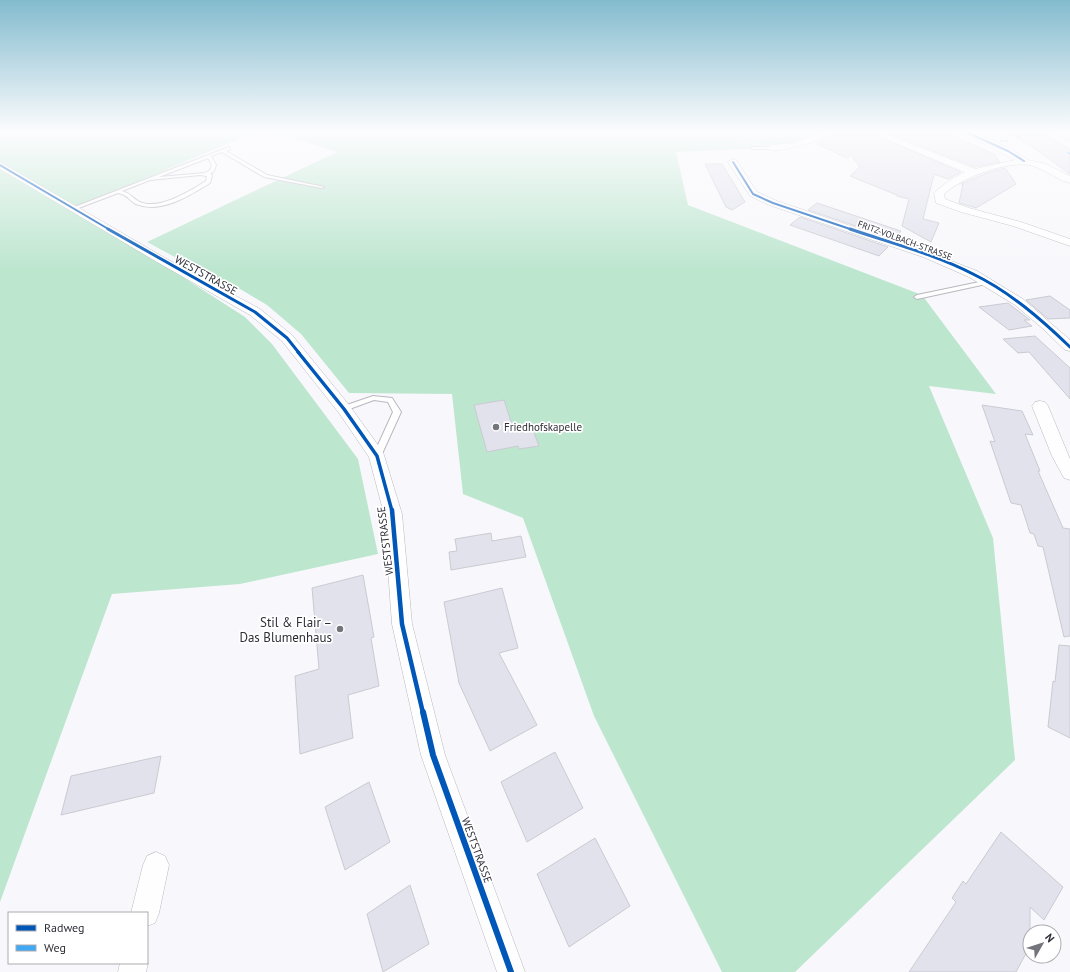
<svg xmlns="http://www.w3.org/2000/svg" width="1070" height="972" viewBox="0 0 1070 972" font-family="'PT Sans',sans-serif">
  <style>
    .green { fill: #bde6cf }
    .building { fill: #e2e2ed; stroke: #cacad2 }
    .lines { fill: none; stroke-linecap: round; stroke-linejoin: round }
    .lane-casing { stroke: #b8b8bf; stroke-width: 2 }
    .street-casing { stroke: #b8b8bf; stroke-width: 1 }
    .primary-casing { stroke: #c4c4cf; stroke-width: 2 }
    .lane { fill: #fefeff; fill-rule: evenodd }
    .street { fill: #fefeff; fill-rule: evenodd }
    .primary { fill: #f5f5fa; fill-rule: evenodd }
    .quiet { stroke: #3fa9f5; stroke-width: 1.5; stroke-dasharray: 3.5 1.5; stroke-linecap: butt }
    .cycleway-far4-casing { stroke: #fff; stroke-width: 3.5 }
    .cycleway-far3-casing { stroke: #fff; stroke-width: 5 }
    .cycleway-far2-casing { stroke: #fff; stroke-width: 6 }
    .cycleway-far1-casing { stroke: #fff; stroke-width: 7 }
    .cycleway-casing { stroke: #fff; stroke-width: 8 }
    .cycleway-far4 { stroke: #0057b8; stroke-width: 2 }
    .cycleway-far3 { stroke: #0057b8; stroke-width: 3 }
    .cycleway-far2 { stroke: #0057b8; stroke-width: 3.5 }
    .cycleway-far1 { stroke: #0057b8; stroke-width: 4.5 }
    .cycleway { stroke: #0057b8; stroke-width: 6 }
    .poi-dot { fill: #74747d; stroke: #fff; stroke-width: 1.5 }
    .labels { text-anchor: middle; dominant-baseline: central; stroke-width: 3.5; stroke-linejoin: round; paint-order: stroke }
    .far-street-label { font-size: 9px; fill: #2d2d38; stroke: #fff }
    .street-label { font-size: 11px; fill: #2d2d38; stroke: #fff }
    .poi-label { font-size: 11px; fill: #2d2d38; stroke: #fff; text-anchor: start }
    .near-poi-label { font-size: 13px; fill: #2d2d38; stroke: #fff; text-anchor: end }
  </style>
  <rect width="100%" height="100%" fill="#f8f8fc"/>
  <!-- green -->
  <path class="green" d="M0,133H253L75,208L245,317L272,344L358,459L378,554L240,584L112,594L0,902Z
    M278,133H820L790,144L769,146L737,141L771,148L676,152L688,205L922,295L996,394L929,386L993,538L1015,760L795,972H722L594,716L523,518L463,494L452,394L349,393L301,334L267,305L235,286L232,288L147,242L337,152Z"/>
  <!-- building -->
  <path class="building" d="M833,133H870L961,172L948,179L934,174L923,219L939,223L931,242L902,226L909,199L897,196V195L850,176L860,167L851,155L847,158L817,144L823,142L820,141Z
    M888,133H914L916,134L946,133L994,154L1000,162L975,167Z
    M1007,133H1042L1070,150V174L1034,148Z
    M705,164H722L745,202L732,210L726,207Z
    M1005,168L1016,184L976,208L959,203L963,184H961L987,173Z
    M817,203L901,231L895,239L808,210Z
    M800,217L888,247L879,256L790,225Z
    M1050,296L1070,310V318L1048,319L1026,300Z
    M1008,303L1030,320H1024L1032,326L1009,330L979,307Z
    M1035,336L1070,368V399L1029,352L1018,353L1003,339Z
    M504,400L513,428L531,425L539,446L519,449L518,446L487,452L474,405Z
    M982,405L1022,411L1033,435L1025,434L1040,471H1038L1063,528L1070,529V636L1064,637L1043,547L1038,546L1034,534L1030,533L1021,505L1011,503L990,441L995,442Z
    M491,533L492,541L521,536L526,557L451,570L449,552L457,551L455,539Z
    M363,575L374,637L371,638L379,686L348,695L353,738L300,754L295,676L319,669L312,588Z
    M502,588L518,648L499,653L537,725L490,751L459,683L444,602Z
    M1059,645L1070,646V738L1048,727L1053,681L1055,682Z
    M555,752L583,808L527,842L501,782Z
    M161,756L154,793L61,815L71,776Z
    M369,782L390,842L345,870L325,807Z
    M1001,832L1063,887L1044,920L1030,907V946L1016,972H909L956,902L952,898L963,881L966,884Z
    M595,838L630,906L569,947L537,874Z
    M410,885L429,944L383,972L367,914Z"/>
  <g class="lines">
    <!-- lane casing -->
    <g class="lane-casing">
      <path id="lane" d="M229,147L230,149L226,151L267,175L324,187L322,188L264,177L222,152L211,156L216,165L214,171L210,174L212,175L210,183C189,196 161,214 136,204C129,201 129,195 118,193L76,209L72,208ZM208,158L212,165L210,170L205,173L159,177ZM200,175L207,176L206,181C190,191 157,212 138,201C131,197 132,194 122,191L150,180Z
        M751,147H771L773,148L771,149H752Z
        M989,280L992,282L991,283L917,299L914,297L917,295Z
        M373,396L392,398L401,412L381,456L377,459L373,456L393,412L388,402L374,400L344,411L340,409L341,407Z"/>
    </g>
    <!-- street casing -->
    <g class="street-casing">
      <path id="street" d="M820,133H832C824,140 775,156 767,148L771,145L794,143Z
        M871,133H883L975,169L1015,160L964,133H975L1011,149L1028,160L1046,164L1070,176V183C1057,180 1046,170 1033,166C1010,159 961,178 944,194L945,199L969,208L1021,222L1070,239V246L1013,226L961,212L936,203L934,193L936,191L950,180L965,172Z
        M733,159L736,160L757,192L777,201L931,253L977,271L1023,299L1070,340V351L1065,350L1041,327L1015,305L969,277L923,257L769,205L750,196L728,162Z
        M0,162L165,258L260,309L292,335L349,405L383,452L402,514L412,624L445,755L525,972H497L421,755L392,624L384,514L369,457L339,413L282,341L250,315L157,262L0,169Z
        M1040,401L1045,402L1048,406L1070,459V480L1064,478L1052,456L1032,406L1035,402Z
        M156,852L165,856L169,865L159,913L155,923L147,926V913H131L143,865L147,856Z
        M147,960L148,963L146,972H118L120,963H147Z"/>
    </g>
    <!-- primary casing -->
    <g class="primary-casing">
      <path id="primary" d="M1043,133H1056L1070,141V149Z"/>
    </g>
    <!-- lane -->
    <use href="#lane" class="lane"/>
    <!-- street -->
    <use href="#street" class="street"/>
    <!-- primary -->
    <use href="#primary" class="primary"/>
    <!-- quiet -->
    <path class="quiet" d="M1020,138L1016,134H1033
      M1000,141H1009
      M1067,152L1070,154"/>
    <!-- cycleway-far4 casing -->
    <g class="cycleway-far4-casing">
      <path id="cycleway-far4" d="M968,133L1008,151L1024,161
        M733,162L753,194L773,203L853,230
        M0,165L110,230"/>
    </g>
    <!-- cycleway-far3 casing -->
    <g class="cycleway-far3-casing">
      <path id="cycleway-far3" d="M108,229L255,312L287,338L299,353
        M850,229C891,243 934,254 973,274C1010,292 1041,319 1070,347"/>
    </g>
    <!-- cycleway-far2 casing -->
    <g class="cycleway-far2-casing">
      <path id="cycleway-far2" d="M298,352L344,409L377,456L392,511"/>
    </g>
    <!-- cycleway-far1 casing -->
    <g class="cycleway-far1-casing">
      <path id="cycleway-far1" d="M392,510L402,624L423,713"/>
    </g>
    <!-- cycleway casing -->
    <g class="cycleway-casing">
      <path id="cycleway" d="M423,712L433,755L511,972"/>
    </g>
    <!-- cycleway-far4 -->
    <use href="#cycleway-far4" class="cycleway-far4"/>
    <!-- cycleway-far3 -->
    <use href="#cycleway-far3" class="cycleway-far3"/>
    <!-- cycleway-far2 -->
    <use href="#cycleway-far2" class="cycleway-far2"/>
    <!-- cycleway-far1 -->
    <use href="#cycleway-far1" class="cycleway-far1"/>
    <!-- cycleway -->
    <use href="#cycleway" class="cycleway"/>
  </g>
  <!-- sky -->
  <linearGradient id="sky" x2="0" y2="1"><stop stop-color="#83bbce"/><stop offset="0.49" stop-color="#fcfcfe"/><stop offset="1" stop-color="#fcfcfe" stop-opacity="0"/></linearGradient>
  <rect width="1070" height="269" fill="url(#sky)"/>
  <!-- markers -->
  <g class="poi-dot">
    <circle cx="496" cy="427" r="4"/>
    <circle cx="340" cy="629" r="4"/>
  </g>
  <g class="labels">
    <!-- far-street labels -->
    <g class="far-street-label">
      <text transform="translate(905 240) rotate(20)">FRITZ-VOLBACH-STRASSE</text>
    </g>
    <!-- street labels -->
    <g class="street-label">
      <text transform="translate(206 275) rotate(29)">WESTSTRASSE</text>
      <text transform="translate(385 541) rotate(-97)">WESTSTRASSE</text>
      <text transform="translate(477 850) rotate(70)">WESTSTRASSE</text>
    </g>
    <!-- poi labels -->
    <g class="poi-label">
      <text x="504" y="427">Friedhofskapelle</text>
    </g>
    <!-- near-poi labels -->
    <g class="near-poi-label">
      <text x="332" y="622">Stil &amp; Flair –<tspan x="332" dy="15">Das Blumenhaus</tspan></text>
    </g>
  </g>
  <!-- legend -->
  <rect x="8" y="912" width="140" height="52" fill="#ffffff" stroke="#ababaf"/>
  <rect x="16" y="925" width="20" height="6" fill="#0057b8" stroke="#ababaf"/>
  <text x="44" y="932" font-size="12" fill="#2d2d38">Radweg</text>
  <rect x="16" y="945" width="20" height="6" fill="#3fa9f5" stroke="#ababaf"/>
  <text x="44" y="952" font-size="12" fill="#2d2d38">Weg</text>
  <!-- north arrow -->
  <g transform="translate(1042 944) rotate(51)"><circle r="19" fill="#ffffff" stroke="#ababaf"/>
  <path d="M0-3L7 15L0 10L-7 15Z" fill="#74747d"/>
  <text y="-6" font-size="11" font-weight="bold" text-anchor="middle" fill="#2d2d38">N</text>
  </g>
</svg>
